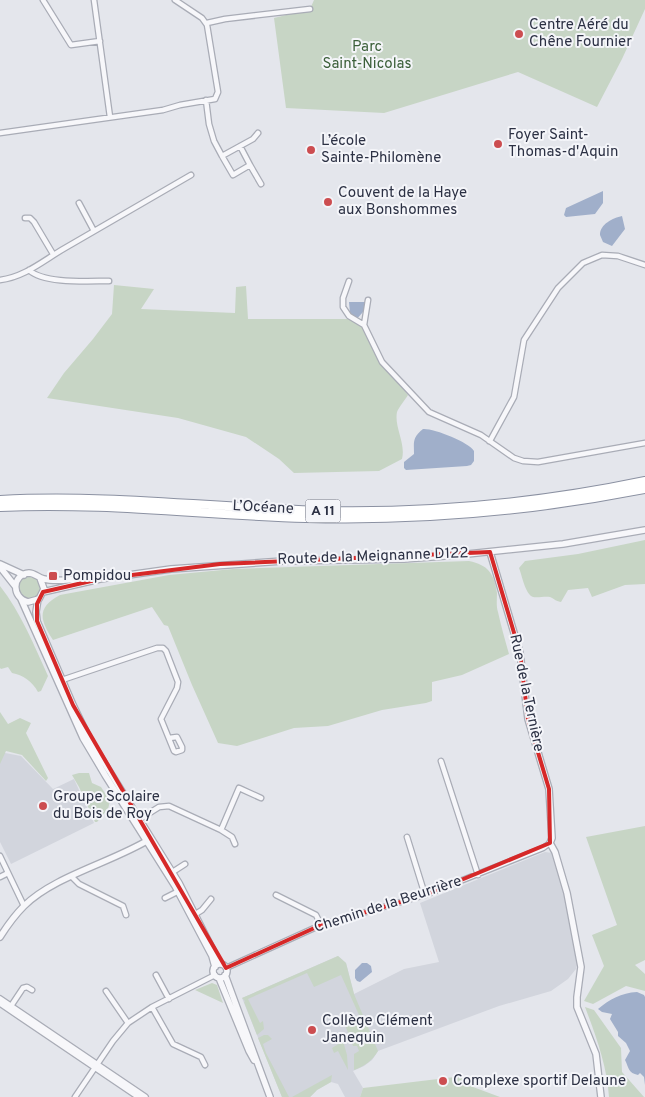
<svg xmlns="http://www.w3.org/2000/svg" width="645" height="1097" viewBox="0 0 645 1097" font-family="Overpass,sans-serif">
  <style>
    .built { fill: #d2d5dd }
    .green { fill: #c7d5c5 }
    .water { fill: #a0afca }
    .lines { fill: none; stroke-linecap: round; stroke-linejoin: round }
    .minor-casing { stroke: #a9acb6; stroke-width: 7 }
    .tertiary-casing { stroke: #a9acb6; stroke-width: 8 }
    .motorway-casing { stroke: #8b91a2; stroke-width: 10 }
    .minor { stroke: #f7f7fa; stroke-width: 4.5 }
    .tertiary { stroke: #f7f7fa; stroke-width: 5.5 }
    .motorway { stroke: #fff; stroke-width: 8 }
    .marked { fill: none; stroke: #d62828; stroke-width: 4; stroke-linejoin: round }
    .poi-dot { fill: #cc4d50; stroke: #f4f5f9; stroke-width: 2 }
    .labels { text-anchor: middle; dominant-baseline: central; stroke-width: 4; stroke-linejoin: round; paint-order: stroke }
    .shield { fill: #f4f5f9; stroke: #686c7a; stroke-width: 1 }
    .shield-label { font-size: 14px; font-weight: bold; fill: #2c3144 }
    .poi-label { font-size: 15px; fill: #2c3144; stroke: #f4f5f9; text-anchor: start }
    .park-label { font-size: 15px; fill: #3b5f39; stroke: #f4f5f9 }
    .street-label { font-size: 15px; fill: #2c3144; stroke: #f4f5f9 }
  </style>
  <rect width="100%" height="100%" fill="#e4e6ec"/>
  <!-- built -->
  <path class="built" d="M0,752L21,756L53,789L74,779L94,823L11,864L0,842Z
    M545,852L552,853L565,896L577,964L576,969L568,979L551,991L499,1006L378,1051L372,1060L364,1066L353,1071L363,1088L360,1097H345L338,1084L331,1082L317,1090L310,1097H282L242,998L338,956L346,963L354,994L404,969L439,962L420,903Z"/>
  <!-- green -->
  <path class="green" d="M314,0H645V9L622,59L597,107L518,72L384,113L286,108L274,18L310,9Z
    M114,285L154,289L141,309L235,313L236,287L246,286L248,319H349L364,325L382,362L408,395C405,400 399,407 397,412C394,427 406,443 402,459L379,471L294,473L279,459L246,437L178,418L47,398L64,373L93,339L112,314Z
    M645,540V584L625,585L592,597L588,588L568,590L561,602C555,601 555,599 550,597C545,596 538,598 533,597C525,594 522,575 519,568L525,561L578,554Z
    M469,561C488,565 494,573 497,593C497,599 496,606 498,612C501,626 505,640 509,654L462,675L432,682V701L426,703L382,710L328,726L294,728L237,746L218,743L192,685L168,626L164,625L152,607L53,640C40,620 36,608 60,595L169,575L233,569Z
    M18 588a11 11 0 1 1 22 0a11 11 0 1 1-22 0Z
    M0,586C21,613 34,645 48,676L41,691L38,692C32,681 23,675 12,673L8,667L1,669L0,668Z
    M0,712L8,724L20,718L31,723L26,733L48,778L46,781L22,755L6,751L0,764Z
    M79,773H89L92,783L101,787L110,801L108,809L97,822H95L79,787L72,775Z
    M645,826V960L635,965L645,974V991L626,986L593,1004L584,1001L604,966L592,935L617,925L586,837Z
    M338,956L346,963L354,994L378,1051C372,1061 365,1066 354,1070V1054L359,1051L357,1046H353L344,1022L359,1015L341,975L314,987L307,973L248,999L260,1023L263,1021L264,1029L257,1035L244,1002L245,1001L242,998Z
    M212,983L217,985L223,1003L195,990Z
    M585,1007L594,1010L621,1048L622,1072L644,1097H609C607,1066 596,1036 585,1007Z
    M264,1035H268L272,1039L263,1044L266,1053L289,1097H282L258,1038Z
    M343,1041L347,1055L348,1070L338,1051L334,1053L332,1048Z
    M332,1075L331,1082L317,1090L310,1097H292Z
    M463,1076L473,1087L500,1097H360L363,1088Z"/>
  <!-- water -->
  <path class="water" d="M603,191V203L595,214L566,217L564,215L566,208Z
    M622,216L625,229L612,246L603,242L600,235C600,224 613,218 622,216Z
    M349,302H365C368,310 361,313 357,319L350,313Z
    M423,429C433,428 469,442 474,451V461L471,465L467,466L406,470L404,468V462L414,454C414,442 412,438 423,429Z
    M362,963H367L371,966L372,972L360,982L357,981L355,978V970Z
    M637,992L644,995L645,997V1085L644,1077L640,1073L638,1075C628,1073 629,1068 625,1060L630,1051L626,1043L618,1036V1032L610,1019L612,1014L602,1012L598,1009C610,999 621,993 637,992Z"/>
  <g class="lines">
    <!-- minor casing -->
    <g class="minor-casing">
      <path id="minor" d="M43,0L71,45L100,41
        M94,0L110,117
        M207,23L225,19L310,9
        M206,100L209,124L214,141L222,156L253,139L258,133
        M0,133L163,110L180,105L215,99L218,92L207,25L202,18L175,0
        M240,146L250,165
        M222,156L233,175L250,165L261,184
        M79,203L94,231
        M25,218H30L34,222L53,254
        M29,270C44,284 88,281 109,281
        M0,280C25,277 44,260 65,248C107,224 149,199 191,175
        M349,281L343,298V307L349,316L364,325L382,362L429,412L481,435L514,458L523,461L538,462L645,443
        M364,325L368,300
        M489,441L491,439L514,397L524,340L558,288L583,263L602,255L618,256L645,265
        M62,680L157,648H163L166,651L178,682L177,688L161,719L174,751L176,752L182,750V747L177,737L169,738
        M441,761L478,875
        M140,819L159,807L169,806L221,830
        M407,837L425,895
        M235,844L232,837L221,830L239,788L261,798
        M0,856L24,906
        M171,873L185,864
        M0,877L8,873
        M72,877L79,884L123,906L126,915
        M276,895L316,915L321,925
        M165,898L179,891
        M194,915L202,910L211,899
        M226,968L321,925L425,895L543,848L550,843
        M156,975L169,999
        M106,991L128,1023
        M11,1006L23,988L27,987L32,990
        M152,1007L173,1044L201,1057L205,1065
        M75,1097L113,1041L128,1023L152,1007L215,975"/>
    </g>
    <!-- tertiary casing -->
    <g class="tertiary-casing">
      <path id="tertiary" d="M490,552L520,653L528,719L549,789L552,838L550,843L555,852L567,893L581,967L577,997V1007L596,1054L601,1097
        M0,564L24,575
        M0,567L15,586
        M40,578L44,589L39,599L28,602C11,598 12,574 29,573C35,573 38,578 44,579C56,582 70,579 83,579
        M43,592L100,579L171,569L283,561L404,559L458,555L563,544L645,530
        M21,599L83,738L105,775L175,886L212,956L215,967
        M38,599L36,612L37,621L73,705L90,740L179,883L220,964
        M0,937C7,926 15,915 24,906C54,876 113,862 150,839
        M213 971a7 7 0 1 1 14 0a7 7 0 1 1-14 0Z
        M225,975L270,1097
        M219,978L249,1051L254,1060
        M0,999L145,1097
        M0,1003L139,1097"/>
    </g>
    <!-- motorway casing -->
    <g class="motorway-casing">
      <path id="motorway" d="M0,500C108,494 217,508 325,511C432,513 540,503 645,481
        M0,507C102,502 204,515 306,518C420,521 533,511 645,489"/>
    </g>
    <!-- minor -->
    <use href="#minor" class="minor"/>
    <!-- tertiary -->
    <use href="#tertiary" class="tertiary"/>
    <!-- motorway -->
    <use href="#motorway" class="motorway"/>
  </g>
  <!-- marked area -->
  <path class="marked" d="M490,552L520,653L528,719L549,789L550,843L425,895L321,925L226,968L73,705L37,621V604L43,592L100,579L220,564Z"/>
  <!-- markers -->
  <g class="poi-dot">
    <circle cx="519" cy="34" r="5"/>
    <circle cx="498" cy="144" r="5"/>
    <circle cx="311" cy="150" r="5"/>
    <circle cx="328" cy="202" r="5"/>
    <rect x="48" y="571" width="10" height="10" rx="2.5"/>
    <circle cx="43" cy="806" r="5"/>
    <circle cx="312" cy="1030" r="5"/>
    <circle cx="443" cy="1081" r="5"/>
  </g>
  <g class="labels">
    <!-- shield labels -->
    <rect class="shield" x="305.5" y="499.5" width="35" height="23" rx="4"/>
    <g class="shield-label">
      <text x="323" y="511">A 11</text>
    </g>
    <!-- poi labels -->
    <g class="poi-label">
      <text x="529" y="25">Centre Aéré du<tspan x="529" dy="17">Chêne Fournier</tspan></text>
      <text x="508" y="135">Foyer Saint-<tspan x="508" dy="17">Thomas-d'Aquin</tspan></text>
      <text x="321" y="141">L’école<tspan x="321" dy="17">Sainte-Philomène</tspan></text>
      <text x="338" y="193">Couvent de la Haye<tspan x="338" dy="17">aux Bonshommes</tspan></text>
      <text x="63" y="576">Pompidou</text>
      <text x="53" y="797">Groupe Scolaire<tspan x="53" dy="17">du Bois de Roy</tspan></text>
      <text x="322" y="1021">Collège Clément<tspan x="322" dy="17">Janequin</tspan></text>
      <text x="453" y="1081">Complexe sportif Delaune</text>
    </g>
    <!-- park labels -->
    <g class="park-label">
      <text x="367" y="47">Parc<tspan x="367" dy="17">Saint-Nicolas</tspan></text>
    </g>
    <!-- street labels -->
    <g class="street-label">
      <text transform="translate(263 508) rotate(3)">L’Océane</text>
      <text transform="translate(373 557) rotate(-2)">Route de la Meignanne D122</text>
      <text transform="translate(526 693) rotate(78)">Rue de la Ternière</text>
      <text transform="translate(388 905) rotate(-18)">Chemin de la Beurrière</text>
    </g>
  </g>
</svg>
